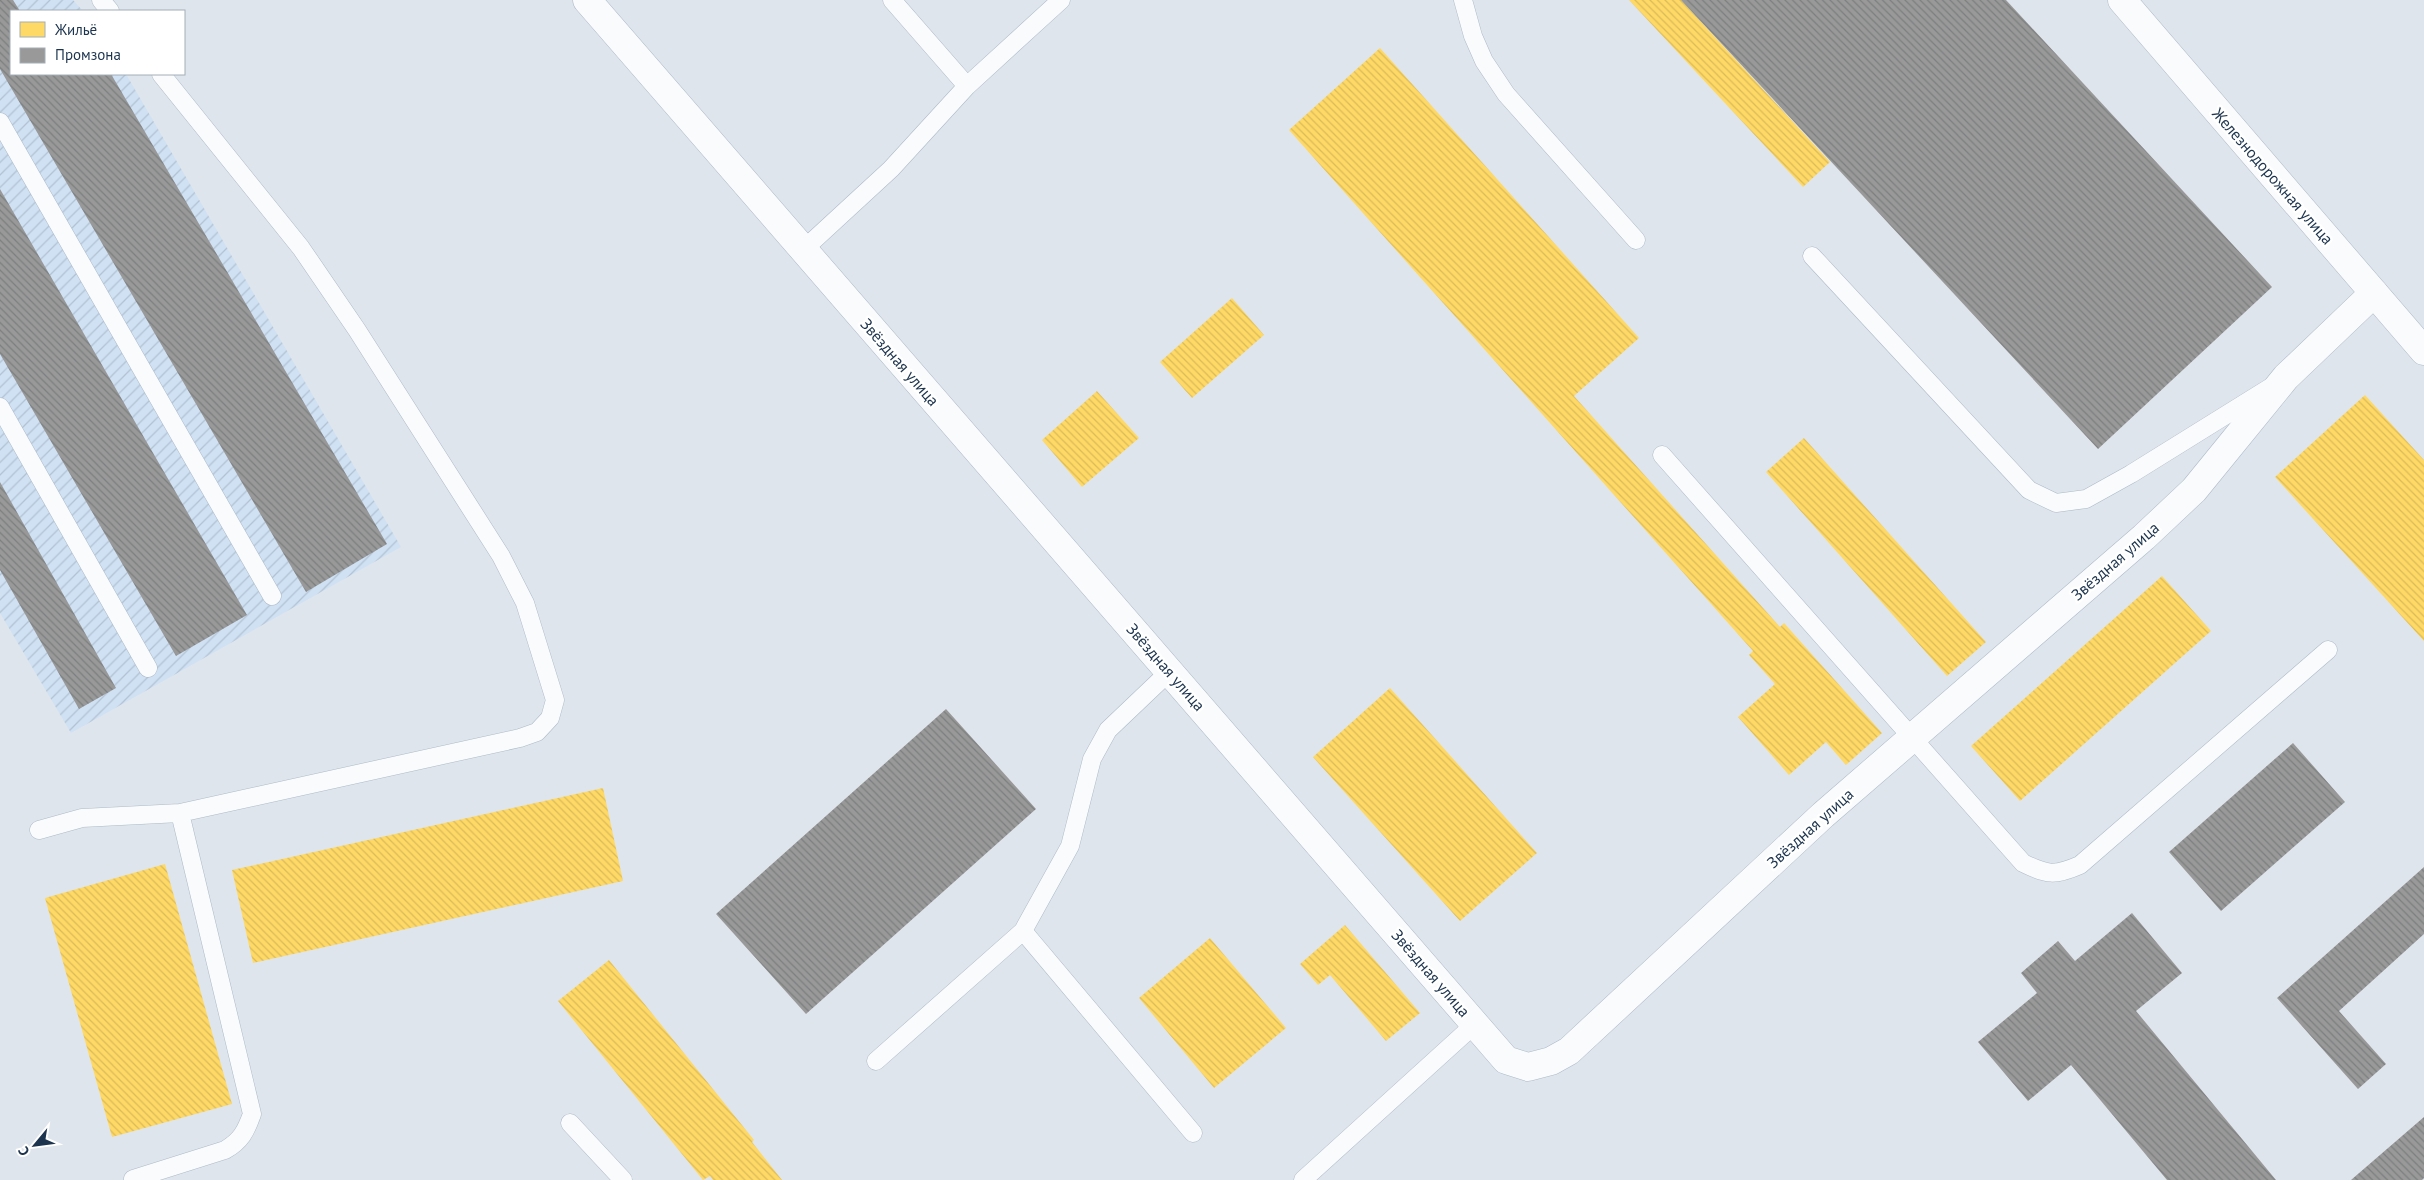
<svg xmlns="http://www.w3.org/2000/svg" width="2424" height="1180" viewBox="0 0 2424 1180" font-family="'PT Sans',sans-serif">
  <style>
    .industrial { fill: url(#industrial-furrows) }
    .homes { fill: url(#homes-back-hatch) }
    .industry { fill: url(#industry-back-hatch) }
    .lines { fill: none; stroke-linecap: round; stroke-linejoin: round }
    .service-casing { stroke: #acbac9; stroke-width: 19 }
    .minor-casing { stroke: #acbac9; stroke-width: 29 }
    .tertiary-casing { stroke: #acbac9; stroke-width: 29 }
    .service { stroke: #fafbfc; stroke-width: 18 }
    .minor { stroke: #fafbfc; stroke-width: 28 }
    .tertiary { stroke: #fafbfc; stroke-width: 28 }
    .labels { text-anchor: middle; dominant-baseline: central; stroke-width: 5; stroke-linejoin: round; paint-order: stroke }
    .street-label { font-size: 16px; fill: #1c344e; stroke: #fff }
  </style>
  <defs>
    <pattern id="industrial-furrows" width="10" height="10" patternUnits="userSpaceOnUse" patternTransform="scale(1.25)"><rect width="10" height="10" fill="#d0e1f4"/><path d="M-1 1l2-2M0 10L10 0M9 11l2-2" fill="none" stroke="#b2c2d3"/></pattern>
    <pattern id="homes-back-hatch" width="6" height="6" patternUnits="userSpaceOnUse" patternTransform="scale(1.25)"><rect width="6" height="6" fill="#ffd966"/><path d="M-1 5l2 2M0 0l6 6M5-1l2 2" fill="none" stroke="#dabb5a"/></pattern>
    <pattern id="industry-back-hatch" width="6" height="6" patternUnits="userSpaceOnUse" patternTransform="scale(1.25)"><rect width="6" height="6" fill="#999"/><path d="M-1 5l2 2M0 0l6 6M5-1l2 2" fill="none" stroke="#7c7e7f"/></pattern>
  </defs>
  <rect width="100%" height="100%" fill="#dfe5ec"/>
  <!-- industrial -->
  <path class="industrial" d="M0,0H73L83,11H11V74H126L401,547L71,733L0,613Z"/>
  <!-- homes -->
  <path class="homes" d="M1629,0H1681L1830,162L1803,187Z
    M1380,48L1639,338L1574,396L1780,627L1784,623L1882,733L1846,765L1826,742L1789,775L1738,717L1775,684L1749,655L1753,651L1289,130Z
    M1232,298L1264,335L1192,398L1160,362Z
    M1097,391L1139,438L1082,487L1042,440Z
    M2365,395L2424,460V641L2275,477Z
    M1804,438L1986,642L1947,676L1766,472Z
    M2162,576L2211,631L2020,801L1971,746Z
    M1390,688L1537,853L1460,921L1313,757Z
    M603,788L623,881L253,963L232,870Z
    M165,864L232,1104L112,1137L45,898Z
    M1345,925L1420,1013L1386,1041L1330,975L1318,985L1300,964Z
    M1210,938L1286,1028L1214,1088L1139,998Z
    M609,960L754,1140L752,1142L782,1180H713L710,1176L703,1180L558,1001Z"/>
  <!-- industry -->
  <path class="industry" d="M0,0H13L20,11H11V74H111L387,544L306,592L0,69Z
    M1681,0H2006L2272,287L2098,449Z
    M0,189L247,615L176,656L0,354Z
    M0,482L116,688L79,709L0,570Z
    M946,709L1036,809L806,1014L716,914Z
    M2293,743L2345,802L2221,911L2169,852Z
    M2424,867V934L2339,1011L2386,1064L2358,1089L2277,998Z
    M2132,913L2182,973L2136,1011L2276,1180H2167L2071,1065L2028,1101L1978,1042L2037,993L2021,973L2058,941L2075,961Z
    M2424,1117V1178L2422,1180H2351Z"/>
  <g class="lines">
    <!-- service casing -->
    <g class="service-casing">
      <path id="service" d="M101,0L110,11
        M892,0L967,86
        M1463,0L1473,36L1484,61L1506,94L1636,240
        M0,122L272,596
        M803,250L891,169L967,86L1061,0
        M1812,256L2029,490L2056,503L2086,499L2131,474L2271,387
        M0,407L148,668
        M1662,455L2023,863C2047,875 2055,876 2080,865L2328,650
        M39,830L82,818L180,813
        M1023,931L1070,846L1092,759L1108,730L1170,671
        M876,1061L1023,931L1193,1133
        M570,1123L623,1180
        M133,1179L225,1150C241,1141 246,1131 252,1114L180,813L520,738L537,732L550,718L555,700L525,603L501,556L357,330L301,248L161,74
        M1303,1180L1475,1024"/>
    </g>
    <!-- minor casing -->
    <g class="minor-casing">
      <path id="minor" d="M587,0L1506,1060L1528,1067L1551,1061L1569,1051L1823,815L2144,537L2194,490L2286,377L2374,293"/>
    </g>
    <!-- tertiary casing -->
    <g class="tertiary-casing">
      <path id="tertiary" d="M2122,0L2424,351"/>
    </g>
    <!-- service -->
    <use href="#service" class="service"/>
    <!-- minor -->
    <use href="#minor" class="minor"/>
    <!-- tertiary -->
    <use href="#tertiary" class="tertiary"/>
  </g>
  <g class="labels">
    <!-- street labels -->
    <g class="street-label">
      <text transform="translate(2273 176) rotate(49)">Железнодорожная улица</text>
      <text transform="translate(900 362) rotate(49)">Звёздная улица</text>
      <text transform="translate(2115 561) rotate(-41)">Звёздная улица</text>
      <text transform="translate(1166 667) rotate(49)">Звёздная улица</text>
      <text transform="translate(1810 828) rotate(-42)">Звёздная улица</text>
      <text transform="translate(1431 973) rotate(49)">Звёздная улица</text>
    </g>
  </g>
  <!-- legend -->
  <rect x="10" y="10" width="175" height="65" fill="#ffffff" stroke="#a4aeb8"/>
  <rect x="20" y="22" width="25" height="15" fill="#ffd966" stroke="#a4aeb8"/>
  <text x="55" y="35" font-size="15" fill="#1c344e">Жильё</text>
  <rect x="20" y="48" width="25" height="15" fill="#999999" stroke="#a4aeb8"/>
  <text x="55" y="60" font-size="15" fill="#1c344e">Промзона</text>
  <!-- north arrow -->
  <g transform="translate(35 1145) rotate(241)" stroke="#ffffff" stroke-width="4" paint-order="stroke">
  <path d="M0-4L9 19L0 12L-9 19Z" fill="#1c344e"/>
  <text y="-8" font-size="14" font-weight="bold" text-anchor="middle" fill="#1c344e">С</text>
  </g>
</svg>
